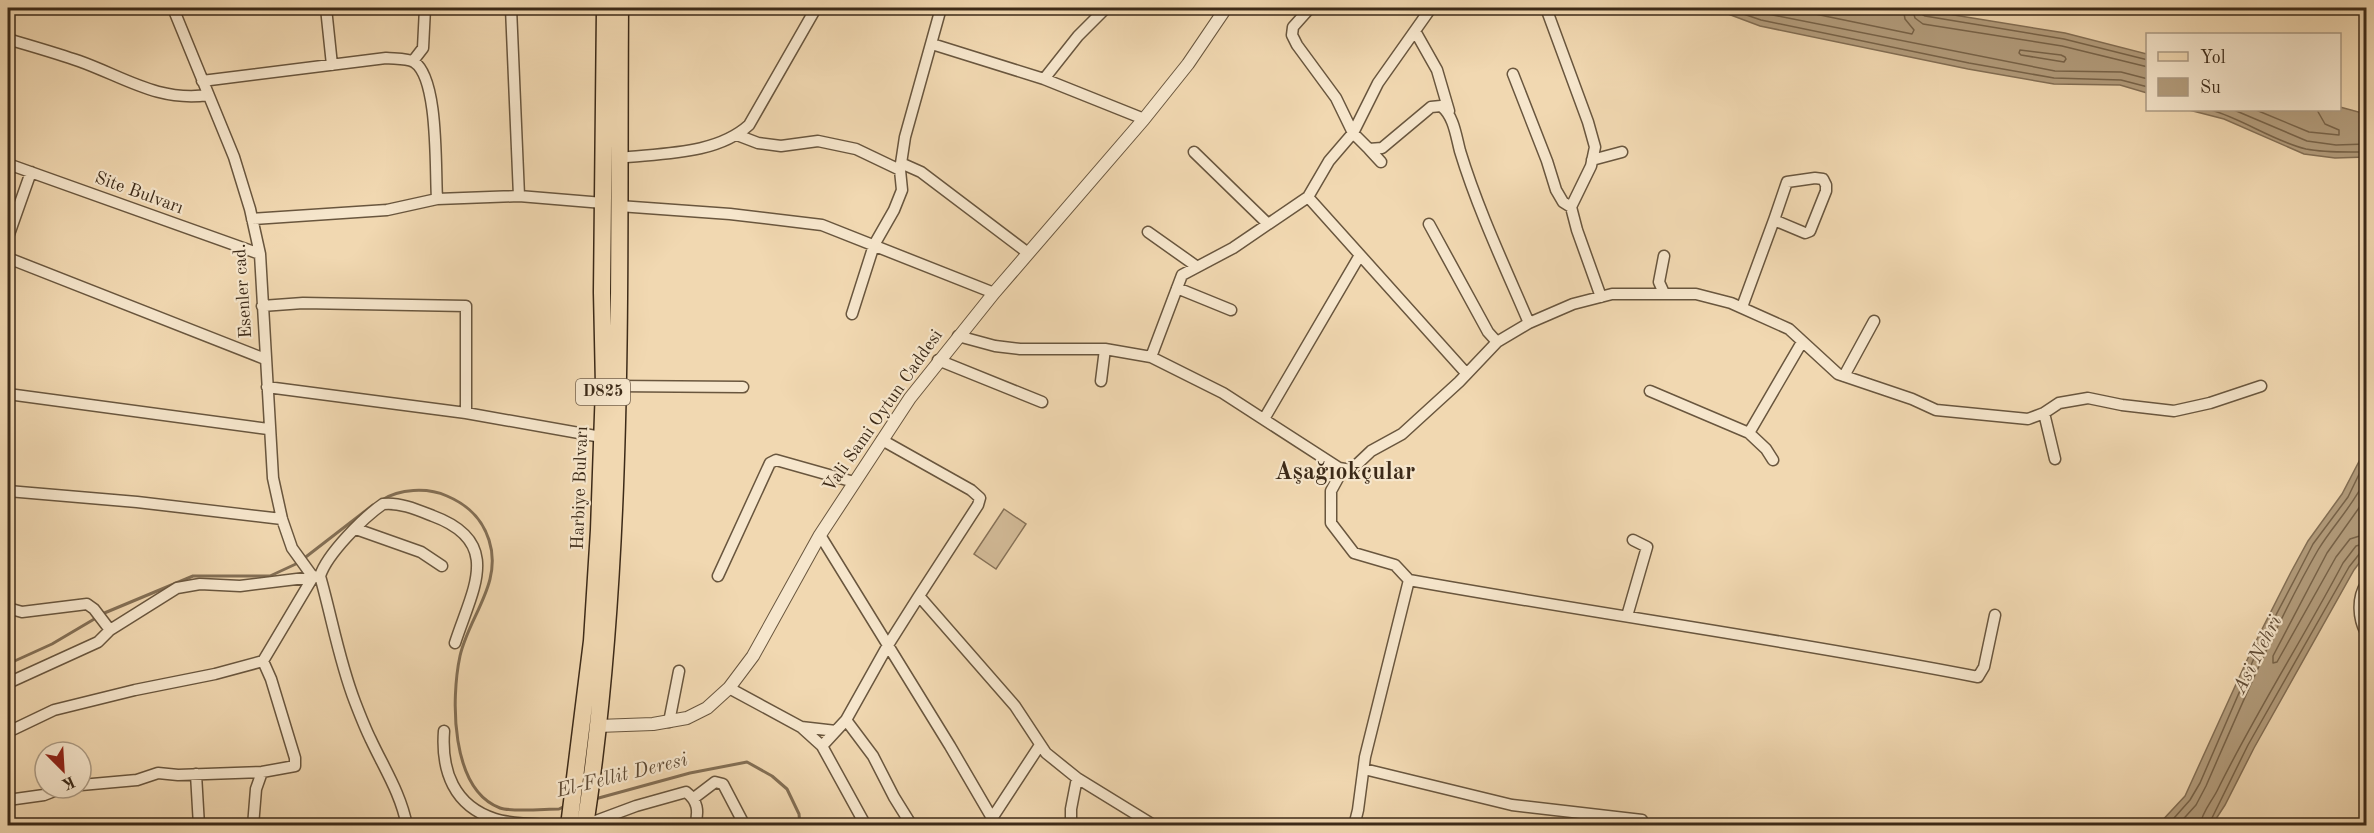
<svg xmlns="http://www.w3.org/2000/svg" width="2374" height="833" viewBox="0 0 2374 833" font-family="'Old Standard TT',serif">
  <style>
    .green { fill: #d2ba97; stroke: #877258; stroke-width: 1.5 }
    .water { fill: #b39d7d; stroke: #836f55; stroke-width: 1.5 }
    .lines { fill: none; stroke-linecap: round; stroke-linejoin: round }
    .shore { stroke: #78644a; stroke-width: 1.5 }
    .stream { stroke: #836f55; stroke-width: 3 }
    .minor-casing { stroke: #69563e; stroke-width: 13 }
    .tertiary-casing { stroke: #69563e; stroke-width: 14 }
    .primary-casing { stroke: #3c2a18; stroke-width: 19 }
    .minor { stroke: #f6e6cc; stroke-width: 10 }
    .tertiary { stroke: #f6e6cc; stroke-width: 12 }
    .primary { stroke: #f1d8b1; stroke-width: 16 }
    .labels { text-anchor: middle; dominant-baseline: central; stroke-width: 4.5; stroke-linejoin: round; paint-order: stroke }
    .shield { fill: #f6e6cc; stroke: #74624e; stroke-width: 1.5 }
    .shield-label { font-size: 16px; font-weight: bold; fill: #3c2a18 }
    .street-label { font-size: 18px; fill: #3c2a18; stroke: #f6e6cc }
    .water-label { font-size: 20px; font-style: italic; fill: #604c36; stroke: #f6e6cc }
    .district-label { font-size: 24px; font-weight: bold; fill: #3c2a18; stroke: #f6e6cc }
  </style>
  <rect width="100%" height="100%" fill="#f1d8b1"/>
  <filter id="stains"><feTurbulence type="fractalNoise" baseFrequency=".00333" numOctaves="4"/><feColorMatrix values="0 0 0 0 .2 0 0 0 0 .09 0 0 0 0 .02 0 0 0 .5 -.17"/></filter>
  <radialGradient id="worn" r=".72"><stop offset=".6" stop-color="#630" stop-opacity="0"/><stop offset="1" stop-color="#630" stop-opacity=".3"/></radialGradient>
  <!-- green -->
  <path class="green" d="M1004,509L1026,524L996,569L974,554Z"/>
  <!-- water -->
  <path class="water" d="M1712,8H1911L2065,33L2147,54V93L2120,85L2054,84L1968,69L1760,26Z
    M2340,107L2366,114V157L2335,158L2304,154L2224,119L2189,110H2340Z
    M2366,448V554L2354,570L2254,748L2225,805L2212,825H2158L2185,796L2253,647L2291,572L2308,541L2342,494Z"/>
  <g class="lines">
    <!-- shore -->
    <path class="shore" d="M1726,8L1761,20L1969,63L2054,78L2121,80L2148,87
      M1747,8L1763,13L2055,71L2121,72L2148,79
      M1786,8L1912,34L1914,30L1905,19L1903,8
      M1912,8L1915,18L1923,24L2062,46L2148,67
      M1920,8V13L1925,16L2064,39L2148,60
      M2020,50L2061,55L2065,57L2066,59L2064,62L2021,55L2019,53Z
      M2211,110C2243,119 2273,141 2306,149C2326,153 2346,152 2366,152
      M2234,110L2307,141L2336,145L2366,144
      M2256,110L2309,132L2339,135V130L2325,124L2317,110
      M2366,498L2327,553L2273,656V663L2277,662L2336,557L2350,539L2366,534
      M2167,826L2190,800L2200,783L2258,649L2297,575L2313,544L2348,497L2366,460
      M2177,826L2196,805L2206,786C2241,706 2275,625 2318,550C2333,525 2354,505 2366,478
      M2200,826C2201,813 2213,800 2218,789C2256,712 2303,639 2343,563L2356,546L2366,543
      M2208,826L2248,745L2349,567L2360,553L2366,551"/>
    <!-- stream -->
    <path class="stream" d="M382,500C399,489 427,487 447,496C468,505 482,518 489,540C503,583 469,616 460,656C451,698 450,789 500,808C511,812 545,809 559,809L565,806
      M102,614L193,576H270L298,563L373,505
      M8,664L52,644L96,618
      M595,799L690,773L747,762L772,776L787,789L799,814L800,826"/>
    <!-- minor casing -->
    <g class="minor-casing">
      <path id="minor" d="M173,8L234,157L250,209L260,254L273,478L282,519L292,548L313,577L320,576C332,618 339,661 355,702C360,715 365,728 371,740C384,768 401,794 407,826
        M326,8L332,65
        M511,8L519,196
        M1431,8L1378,83L1353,133L1369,149L1382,148L1431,107L1441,106C1454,116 1456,136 1460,151C1478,210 1505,267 1529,323
        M1546,8L1588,122L1595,147L1591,166L1571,207L1577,230L1601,297
        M1415,31L1437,70L1449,111
        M8,39C31,46 56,53 79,61C124,77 158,102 208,95
        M932,44L1044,79L1144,119
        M413,61L423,48L425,8
        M1513,74L1547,161L1556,190L1563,202L1571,207
        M1044,79L1078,36L1106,8
        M202,81L386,58C394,59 407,58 414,62C439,78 435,169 437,199
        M737,135L758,143L781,146L818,141L856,149L900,170
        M1369,149L1381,162
        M1194,152L1268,224
        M619,158C661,153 716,155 749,125L816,8
        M1592,160L1622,152
        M8,164L260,254
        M903,164L921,172L1028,253
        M1815,178L1823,179L1826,185V191L1810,231L1805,233L1774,220L1787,182Z
        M1308,197L1466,373
        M619,206L730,214L822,225L994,293
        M252,219L387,210L437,199L519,196L603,203
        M1429,224L1488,332L1497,342
        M1148,232L1196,266
        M8,237L31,172
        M1664,256L1659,282L1664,293
        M8,258L265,359
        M1177,288L1231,310
        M262,306L303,303L466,306V413
        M1742,307L1774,220
        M852,314L874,245L894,210L902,190L900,170L905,137L941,8
        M958,336L995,346L1020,349H1105L1151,357L1223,393L1339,468L1351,470L1371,451L1402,434L1459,382L1497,342L1529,323L1573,304L1612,294H1696L1731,303L1789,329L1838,374L1912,399L1936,410L2028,419L2044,413L2059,403L2088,398L2122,405L2174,411L2210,403L2261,386
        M1151,357L1182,275L1233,248L1308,197L1329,161L1353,133L1336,98L1297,45L1292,35L1293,27L1310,8
        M938,360L1042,402
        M1844,376L1874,321
        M1101,381L1105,349
        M613,386L743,387
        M267,387L466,413L607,438
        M1650,391L1749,433
        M8,394L268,429
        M2044,413L2055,459
        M1264,419L1360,255
        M882,440L971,490L980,498L978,505L919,596L1015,706L1046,753L1077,778L1071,809V826
        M1773,460L1766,449L1749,433L1802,342
        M1343,469L1331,491V523L1354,553L1395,565L1409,580L1365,757L1358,810L1354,826
        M8,491L137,502L282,519
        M356,529L421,552L442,566
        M820,535L950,746L992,818
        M320,576C327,554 364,517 383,504C400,502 418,510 433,516C504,542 472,590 455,643
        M718,576L770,463L776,460L854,482
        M1409,580C1598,614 1789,640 1978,677L1984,667L1995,615
        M2366,584C2357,598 2358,618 2366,633
        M8,608L22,612L87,604L94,609L110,630
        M1627,616L1647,547L1633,540
        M8,683L98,642L110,630L177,588L200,584L240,586L313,577L263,661L215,674L135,690L54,710L8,732
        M729,688L801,727L822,746L846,720L888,645L919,596
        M846,720L873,756L894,797L912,826
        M669,722L679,671
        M801,727L836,731
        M444,731C441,771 454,806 495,819C512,825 546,824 565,826
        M822,746L866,826
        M1364,769L1512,805L1642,820
        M196,774L199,826
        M1077,778L1155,826
        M81,785L137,780L158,773L178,775L262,772L295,766V758L271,679L263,661
        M694,798L715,782L723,784L745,826
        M8,800L44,795L62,788
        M585,825L636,806L686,792C698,801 699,811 695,826
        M253,826L256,789L262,772
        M987,826L1040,745"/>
    </g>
    <!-- tertiary casing -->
    <g class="tertiary-casing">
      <path id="tertiary" d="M598,726L653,724L687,718L707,708L729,688L753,656L820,535L910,398L994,293L1144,119L1188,64L1226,8"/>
    </g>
    <!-- primary casing -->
    <g class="primary-casing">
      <path id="primary" d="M569,826L592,641L599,530L604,386L602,292L605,8
        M585,826C626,555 618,280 620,8"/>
    </g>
    <!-- minor -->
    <use href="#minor" class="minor"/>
    <!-- tertiary -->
    <use href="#tertiary" class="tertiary"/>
    <!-- primary -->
    <use href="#primary" class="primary"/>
  </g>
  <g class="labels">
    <!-- shield labels -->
    <rect class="shield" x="576" y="379" width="54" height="26" rx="4.5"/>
    <g class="shield-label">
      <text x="603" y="392">D825</text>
    </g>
    <!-- street labels -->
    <g class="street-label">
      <text transform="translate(139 193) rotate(20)">Site Bulvarı</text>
      <text transform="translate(243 291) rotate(-94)">Esenler cad.</text>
      <text transform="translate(883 411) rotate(-55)">Vali Sami Oytun Caddesi</text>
      <text transform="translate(580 488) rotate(-88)">Harbiye Bulvarı</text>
    </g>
    <!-- water labels -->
    <g class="water-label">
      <text transform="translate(2258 655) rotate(-63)">Asi Nehri</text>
      <text transform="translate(622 776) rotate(-14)">El-Fellit Deresi</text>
    </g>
    <!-- district labels -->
    <g class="district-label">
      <text x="1345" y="473">Aşağıokçular</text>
    </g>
  </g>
  <!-- margin -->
  <rect width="2374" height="833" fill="none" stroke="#f1d8b1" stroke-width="30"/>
  <rect x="9" y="9" width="2356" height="815" fill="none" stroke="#3c2a18" stroke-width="3"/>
  <rect x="15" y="15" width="2344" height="803" fill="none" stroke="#3c2a18" stroke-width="1.5"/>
  <!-- legend -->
  <rect x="2146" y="33" width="195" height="78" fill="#f6e6cc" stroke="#ac9b84" stroke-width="1.5"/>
  <rect x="2158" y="52" width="30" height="9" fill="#f1d8b1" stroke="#ac9b84" stroke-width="1.5"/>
  <text x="2200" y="63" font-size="18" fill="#3c2a18">Yol</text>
  <rect x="2158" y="78" width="30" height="18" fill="#b39d7d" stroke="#ac9b84" stroke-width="1.5"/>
  <text x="2200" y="93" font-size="18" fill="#3c2a18">Su</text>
  <!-- north arrow -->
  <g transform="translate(63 770) rotate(156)"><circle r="28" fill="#f6e6cc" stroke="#ac9b84" stroke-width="1.5"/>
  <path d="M0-4.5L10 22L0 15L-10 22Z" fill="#8f2418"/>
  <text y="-9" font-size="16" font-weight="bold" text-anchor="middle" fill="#3c2a18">K</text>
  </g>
  <rect width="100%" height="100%" filter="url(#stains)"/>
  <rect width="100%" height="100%" fill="url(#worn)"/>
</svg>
